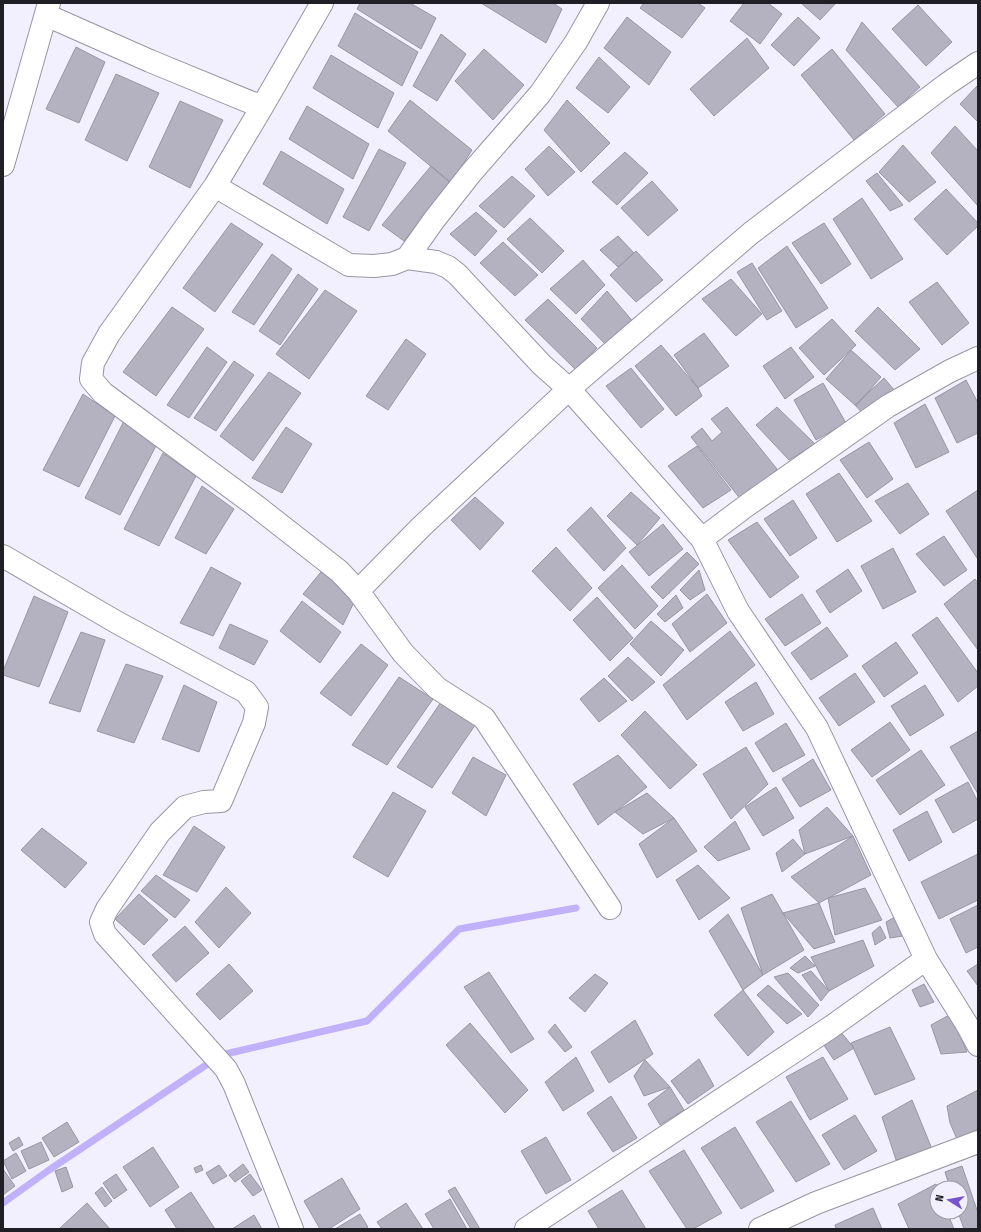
<svg xmlns="http://www.w3.org/2000/svg" width="981" height="1232" viewBox="0 0 981 1232" font-family="'Fira Sans Condensed',sans-serif">
  <style>
    .lines { fill: none; stroke-linecap: round; stroke-linejoin: round }
    .stream { stroke: #c1b1fb; stroke-width: 7 }
    .building { fill: #b4b2c0; stroke: #9996a4 }
    .minor-casing { stroke: #9895a3; stroke-width: 24 }
    .minor { stroke: #fff; stroke-width: 22 }
  </style>
  <rect width="100%" height="100%" fill="#f2f0ff"/>
  <g class="lines">
    <!-- stream -->
    <path class="stream" d="M3,1203L49,1170L221,1055L367,1021L459,929L576,908"/>
  </g>
  <!-- building -->
  <path class="building" d="M360,3H410L436,18L421,49L357,9Z
    M481,3H553L562,9L546,43Z
    M644,3H698L705,8L682,38L640,8Z
    M744,3H768L782,14L760,44L730,21Z
    M801,3H836L820,20Z
    M918,5L952,42L926,66L892,29Z
    M355,13L418,52L402,86L338,46Z
    M627,17L671,52L649,85L604,48Z
    M798,17L820,38L794,66L771,45Z
    M862,22L920,87L898,107L846,50Z
    M441,34L466,54L437,101L413,86Z
    M747,38L769,68L714,116L690,89Z
    M76,47L105,62L79,123L46,109Z
    M484,49L524,85L493,120L455,81Z
    M832,49L885,114L854,140L801,75Z
    M331,55L394,93L378,128L313,88Z
    M599,57L630,87L608,113L576,88Z
    M116,74L159,93L127,161L85,140Z
    M978,85V122L960,104Z
    M410,100L472,150L451,183L388,131Z
    M567,100L610,143L581,172L544,130Z
    M180,101L223,120L190,188L149,167Z
    M307,106L369,144L353,179L289,139Z
    M955,126L978,151V206L931,153Z
    M903,145L936,182L909,202L879,172Z
    M549,146L575,172L548,196L525,169Z
    M379,149L406,163L369,231L343,217Z
    M281,151L344,189L327,224L263,184Z
    M625,152L648,173L617,205L592,182Z
    M431,166L451,183L404,241L382,225Z
    M877,173L903,205L890,211L866,181Z
    M512,176L535,196L504,228L479,206Z
    M652,181L678,210L648,236L621,208Z
    M946,189L978,223V226L947,255L914,219Z
    M862,198L903,259L871,279L833,219Z
    M476,212L497,231L475,256L450,234Z
    M530,218L564,251L542,273L507,239Z
    M231,223L263,244L215,312L183,288Z
    M824,223L851,264L821,284L792,243Z
    M618,236L634,253L618,267L600,250Z
    M503,242L538,275L515,296L480,263Z
    M787,246L828,308L796,328L758,268Z
    M636,251L663,280L636,302L610,275Z
    M272,254L292,269L254,325L232,312Z
    M583,260L605,285L576,314L550,289Z
    M752,263L782,311L767,320L737,272Z
    M298,274L318,289L280,345L259,331Z
    M731,279L762,314L736,336L702,299Z
    M937,282L969,323L942,345L909,302Z
    M325,290L357,311L309,379L276,354Z
    M607,291L635,324L608,347L581,319Z
    M548,299L597,348L575,369L525,320Z
    M172,307L204,329L156,396L123,372Z
    M878,307L920,349L895,370L855,331Z
    M832,319L856,345L824,375L799,348Z
    M704,333L729,366L698,388L674,355Z
    M406,339L426,354L388,410L366,396Z
    M661,345L698,388L702,396L676,416L635,366Z
    M207,347L227,362L189,418L167,405Z
    M791,347L814,377L785,399L763,366Z
    M851,350L881,377L856,406L826,379Z
    M234,361L254,375L216,431L194,418Z
    M631,368L664,409L641,428L606,386Z
    M269,372L301,393L253,461L220,436Z
    M884,378L895,391L866,417L855,405Z
    M966,380L978,403V433L957,443L935,398Z
    M823,383L846,423L816,440L794,400Z
    M83,394L115,416L79,487L43,470Z
    M925,404L949,452L916,468L894,423Z
    M727,407L777,469L746,506L691,437L702,428L712,441L722,432L711,419Z
    M777,407L815,444L789,460L756,425Z
    M124,421L157,444L120,515L85,498Z
    M286,427L312,444L282,493L252,478Z
    M869,442L893,479L867,498L840,460Z
    M697,446L731,490L703,508L668,466Z
    M163,453L196,476L159,546L124,529Z
    M839,473L872,521L837,542L806,494Z
    M908,483L929,514L900,534L875,501Z
    M202,486L234,509L206,554L175,538Z
    M978,490V557L977,558L946,511Z
    M631,492L660,518L637,545L607,516Z
    M475,497L504,523L480,550L451,520Z
    M793,500L817,538L790,556L764,519Z
    M591,507L626,548L604,571L567,530Z
    M757,522L799,577L770,598L728,540Z
    M663,524L683,549L649,576L629,552Z
    M944,536L967,570L944,586L916,554Z
    M556,547L592,588L570,611L532,571Z
    M893,548L916,592L883,609L861,566Z
    M687,552L699,564L663,599L651,587Z
    M622,565L658,606L635,629L598,588Z
    M211,567L241,583L213,636L180,623Z
    M325,567L356,598L343,625L303,594Z
    M848,569L862,591L830,613L816,591Z
    M699,570L705,590L690,600L680,590Z
    M975,579L978,583V650L944,604Z
    M707,594L727,623L690,652L672,624Z
    M802,594L821,623L785,646L765,619Z
    M676,595L683,608L665,622L657,614Z
    M34,596L68,612L39,687L3,675V671Z
    M597,597L633,638L610,661L573,620Z
    M302,601L341,632L320,663L280,631Z
    M937,617L978,673V686L958,702L912,635Z
    M651,621L684,650L661,676L630,644Z
    M230,624L268,641L254,665L219,648Z
    M827,627L848,656L811,680L791,653Z
    M730,631L755,665L687,720L663,685Z
    M81,632L105,640L80,712L49,703Z
    M896,642L918,673L884,697L862,666Z
    M361,644L388,665L351,716L320,693Z
    M628,657L655,682L632,701L608,676Z
    M126,664L163,676L134,743L97,731Z
    M855,673L875,702L839,726L819,698Z
    M399,677L433,699L387,765L352,745Z
    M604,678L627,701L599,722L580,699Z
    M756,682L774,714L743,731L725,702Z
    M184,685L217,702L199,752L162,739Z
    M925,685L944,715L910,736L891,706Z
    M443,699L478,721L432,788L397,767Z
    M645,711L697,765L670,789L621,735Z
    M890,722L910,750L872,777L851,750Z
    M786,723L805,755L773,772L755,743Z
    M978,731V794L950,747Z
    M746,747L768,784L731,819L703,774Z
    M921,750L945,785L900,815L876,780Z
    M618,755L647,787L598,825L573,784Z
    M473,757L506,775L486,816L452,793Z
    M813,759L831,790L800,807L782,779Z
    M968,782L978,802V819L953,833L935,800Z
    M776,787L794,818L763,836L745,807Z
    M393,792L426,811L388,877L353,857Z
    M647,793L674,818L643,834L615,812Z
    M827,807L853,836L805,854L799,830Z
    M927,811L942,842L909,861L893,830Z
    M674,818L697,851L657,878L639,844Z
    M735,821L750,849L718,861L704,847Z
    M194,826L225,847L197,892L163,875Z
    M42,828L87,863L65,888L21,850Z
    M853,836L871,875L819,903L791,877Z
    M793,839L805,854L782,872L776,853Z
    M978,854V900L939,919L921,882Z
    M698,865L730,898L699,920L676,880Z
    M156,875L190,900L175,918L141,891Z
    M226,887L251,913L219,948L195,922Z
    M865,888L882,920L835,935L828,898Z
    M139,894L168,920L144,945L115,919Z
    M772,894L804,950L763,975L741,908Z
    M819,903L835,942L814,949L783,913Z
    M978,905V947L966,953L950,919Z
    M728,914L763,975L743,990L709,931Z
    M895,917L903,936L890,938L886,922Z
    M185,926L209,953L176,982L152,955Z
    M880,926L886,938L875,945L872,933Z
    M863,940L874,966L829,991L811,957Z
    M805,956L815,966L798,973L790,968Z
    M229,964L253,991L220,1020L196,994Z
    M978,964V986L967,971Z
    M811,971L829,991L821,1001L802,975Z
    M489,972L534,1039L511,1053L464,987Z
    M788,973L819,1005L808,1017L774,977Z
    M595,974L608,983L585,1012L569,998Z
    M924,984L934,1002L920,1007L912,990Z
    M768,985L802,1014L787,1024L757,995Z
    M743,990L774,1032L748,1056L714,1015Z
    M951,1014L967,1052L941,1054L931,1025Z
    M635,1020L653,1054L609,1083L591,1052Z
    M470,1023L528,1090L505,1113L446,1045Z
    M555,1024L572,1047L565,1052L548,1032Z
    M890,1027L915,1079L875,1095L851,1043Z
    M840,1031L854,1048L834,1060L823,1044Z
    M576,1057L594,1091L563,1111L545,1082Z
    M823,1057L848,1099L810,1120L786,1077Z
    M699,1059L714,1086L688,1104L671,1081Z
    M645,1060L670,1087L644,1096L634,1076Z
    M670,1087L684,1110L660,1125L648,1104Z
    M978,1090V1129L957,1139L950,1123L947,1106Z
    M611,1096L637,1138L613,1152L587,1113Z
    M912,1100L932,1149L896,1160L882,1117Z
    M791,1101L830,1164L796,1182L756,1122Z
    M855,1115L877,1151L844,1170L822,1135Z
    M67,1122L79,1142L54,1157L42,1138Z
    M735,1127L774,1191L741,1209L701,1148Z
    M19,1137L23,1145L13,1151L9,1143Z
    M546,1137L571,1180L546,1194L521,1151Z
    M41,1142L49,1160L29,1169L21,1151Z
    M153,1147L179,1187L150,1207L123,1167Z
    M684,1150L722,1213L693,1229H687L649,1171Z
    M16,1153L26,1171L12,1179L3,1161Z
    M243,1164L249,1172L235,1182L229,1175Z
    M201,1165L203,1170L196,1173L194,1168Z
    M219,1165L227,1176L213,1184L206,1173Z
    M962,1166L978,1213V1229H964L958,1212H961V1188H950L945,1172Z
    M66,1167L73,1187L62,1192L55,1171Z
    M3,1169L15,1186L3,1195Z
    M116,1174L127,1190L114,1199L103,1183Z
    M250,1174L262,1190L253,1196L241,1181Z
    M342,1178L360,1209L329,1229H320L304,1201Z
    M936,1184L938,1188L937,1212H947L954,1229H909L898,1204Z
    M102,1187L112,1201L105,1207L95,1193Z
    M455,1187L480,1229H471L448,1191Z
    M622,1190L646,1229H599L588,1211Z
    M191,1192L215,1229H177L165,1210Z
    M450,1199L467,1229H434L425,1214Z
    M87,1203L110,1229H59Z
    M406,1203L423,1229H382L377,1222Z
    M873,1208L882,1229H836L835,1225Z
    M360,1214L368,1227L364,1229H335Z
    M254,1215L262,1229H232Z"/>
  <g class="lines">
    <!-- minor casing -->
    <g class="minor-casing">
      <path id="minor" d="M322,3L262,107L215,186L109,334L93,363L91,379L103,393L256,506L339,571L358,591L403,653L437,688L484,718L610,908
        M46,15L150,61L262,107
        M3,165L49,3
        M215,186L349,265L374,266L392,264L407,258L436,262L448,267L457,274L542,365L569,389L702,539L738,611L817,728L926,959L966,1023L978,1045
        M407,258L434,220L471,173L540,94L576,42L598,3
        M702,539L746,506L888,406L950,371L978,358
        M3,556L118,623L246,692L257,707L254,723L221,801L204,802L185,807L160,832L107,909L101,922L105,934L226,1069L234,1084L292,1229
        M358,591L421,527L569,389L751,233L947,84L978,63
        M526,1229L831,1027L926,959
        M760,1229L816,1203L978,1142"/>
    </g>
    <!-- minor -->
    <use href="#minor" class="minor"/>
  </g>
  <!-- border -->
  <rect width="981" height="1232" fill="none" stroke="#201f25" stroke-width="8"/>
  <!-- north arrow -->
  <g transform="translate(949 1200) rotate(281)"><circle r="19" fill="#f2f0ff" stroke="#9e9ca8"/>
  <path d="M0-3L7 15L0 10L-7 15Z" fill="#7953cd"/>
  <text y="-6" font-size="11" font-weight="bold" text-anchor="middle" fill="#201f25">N</text>
  </g>
</svg>
